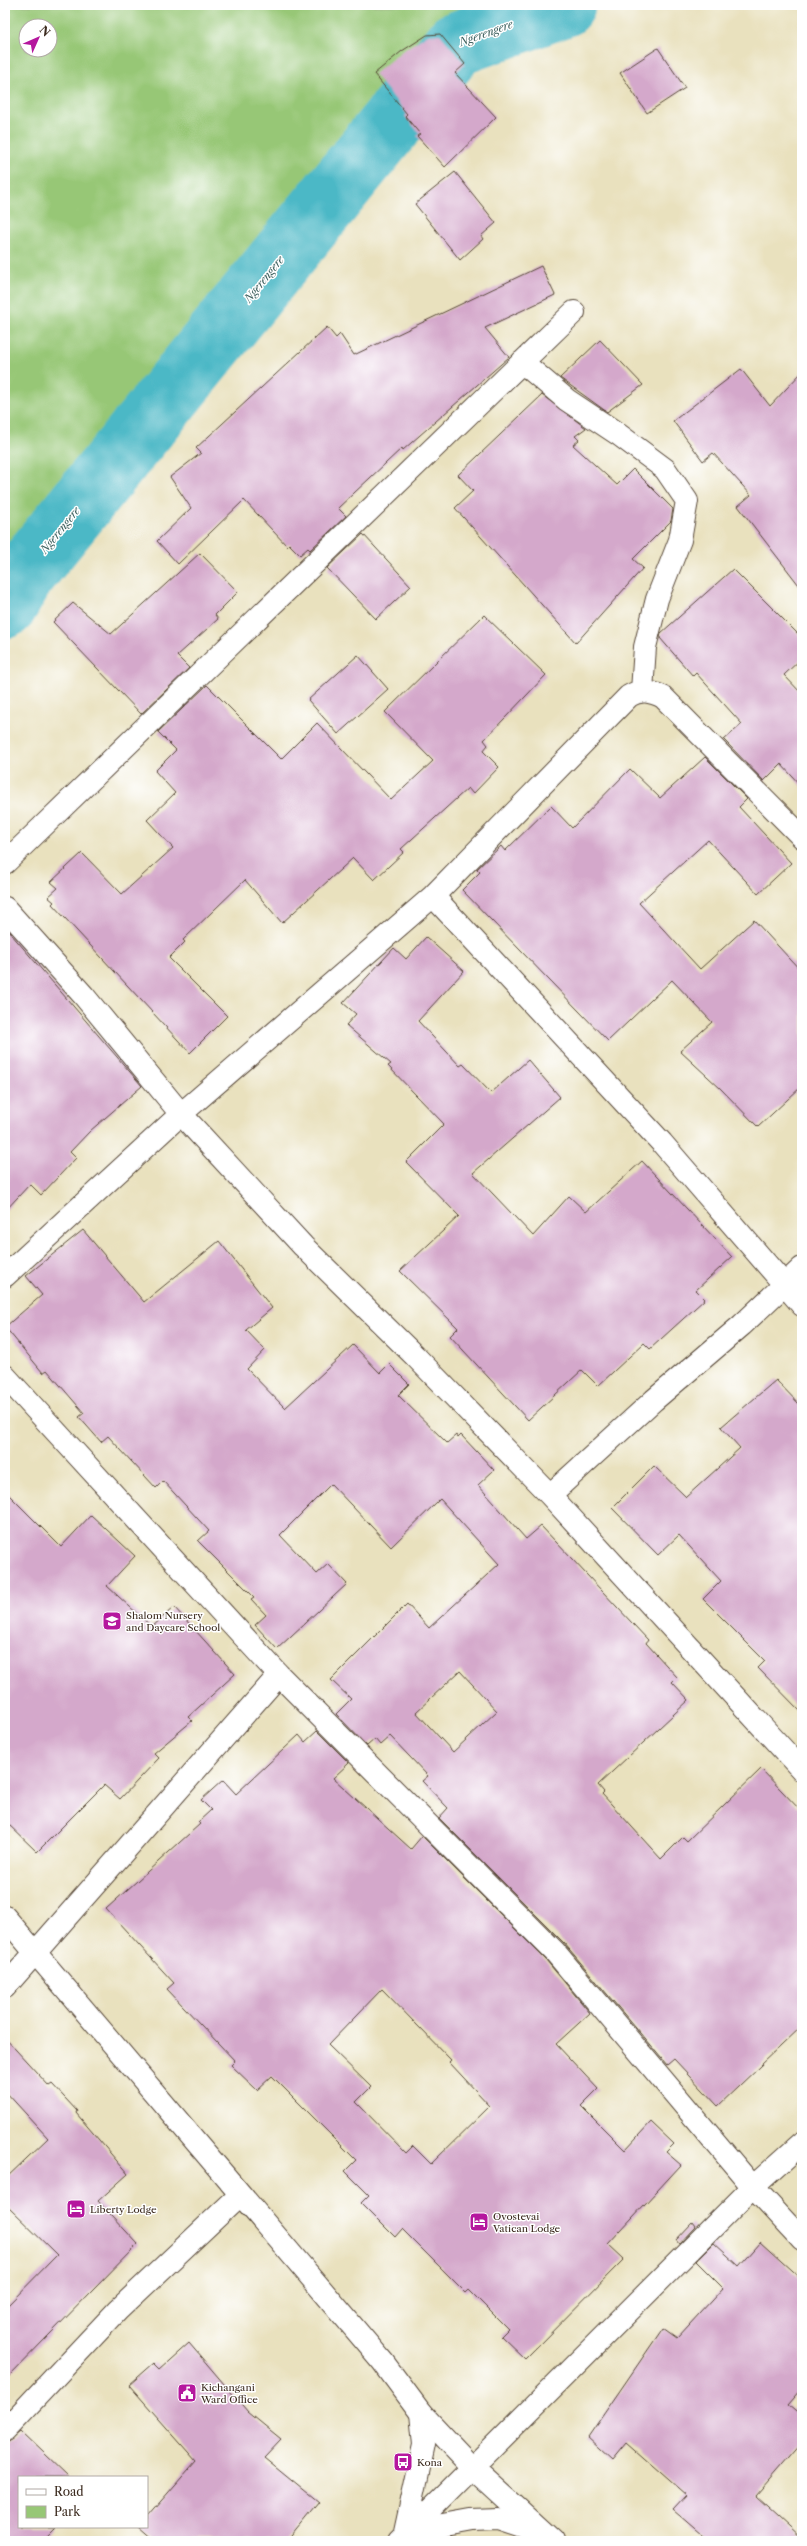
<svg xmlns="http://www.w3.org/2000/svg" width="807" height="2546" viewBox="0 0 807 2546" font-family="'Libre Caslon Text',serif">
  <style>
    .green { fill: #97c776; stroke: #69784a; fill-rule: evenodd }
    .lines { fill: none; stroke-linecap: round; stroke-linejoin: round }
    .river { stroke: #4bb8c6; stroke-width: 65 }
    .building { fill: #d4a8cb; fill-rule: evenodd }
    .street-casing { stroke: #554536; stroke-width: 24 }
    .secondary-casing { stroke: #554536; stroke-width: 24 }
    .street { stroke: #fff; stroke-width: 22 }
    .secondary { stroke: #fff; stroke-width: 22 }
    .labels { text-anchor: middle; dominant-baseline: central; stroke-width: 3; stroke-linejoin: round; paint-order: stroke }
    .poi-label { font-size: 10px; fill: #3b2a1e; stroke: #fff; text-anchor: start }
    .water-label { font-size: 11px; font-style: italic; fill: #416361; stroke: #fff }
  </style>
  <rect width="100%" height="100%" fill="#fff"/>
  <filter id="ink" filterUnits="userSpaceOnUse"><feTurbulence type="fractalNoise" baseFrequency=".025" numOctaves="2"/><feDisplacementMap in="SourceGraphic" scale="8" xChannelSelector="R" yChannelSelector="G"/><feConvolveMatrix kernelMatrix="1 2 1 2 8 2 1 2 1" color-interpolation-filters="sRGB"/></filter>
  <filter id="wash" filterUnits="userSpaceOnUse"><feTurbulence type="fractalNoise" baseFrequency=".012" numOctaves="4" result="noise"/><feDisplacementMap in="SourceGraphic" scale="16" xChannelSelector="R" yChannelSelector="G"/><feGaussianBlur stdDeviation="0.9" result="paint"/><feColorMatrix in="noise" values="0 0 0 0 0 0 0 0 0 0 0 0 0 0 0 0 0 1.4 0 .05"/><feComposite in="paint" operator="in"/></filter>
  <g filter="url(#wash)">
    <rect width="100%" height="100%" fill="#e9e1be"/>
    <!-- green -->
    <path class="green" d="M5,5H595L456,45L5,635ZM26,26H50V50H26Z"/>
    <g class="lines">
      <!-- river -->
      <path class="river" d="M5,606L23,575L456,44L563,5"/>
    </g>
    <g id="blocks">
      <!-- building -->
      <path class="building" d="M440,34L465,64L455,73L496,117L445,167L417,136L420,134L405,116L407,114L374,74L402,51L427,35Z
        M658,48L685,88L647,113L620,73Z
        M455,172L496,223L481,236L483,239L460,260L415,204Z
        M541,266L555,295L485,328L509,357L403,450L402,448L338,508L346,516L310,550L308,548L300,555L289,544L287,546L244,500L178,564L157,541L191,508L170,477L201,453L196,448L327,327L336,338L340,334L354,355Z
        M600,340L643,385L607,412L560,378Z
        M741,369L770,406L802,372V589L738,506L751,495L713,453L703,461L673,421Z
        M542,395L586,428L575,436L579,440L573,445L617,485L633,469L673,509L671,521L633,559L643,568L576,643L455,508L473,491L458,475Z
        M363,534L411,586L376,619L327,568Z
        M200,553L238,592L215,615L218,619L177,656L189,668L141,714L53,622L73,603L111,634Z
        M733,569L802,638V658L784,675L802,694V787L781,764L764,781L724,740L742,724L696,673L693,676L660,638L661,633Z
        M484,615L546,675L484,740L488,745L483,751L499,767L473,794L468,788L401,849L404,852L374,880L353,858L282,923L245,880L183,940L185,942L169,958L227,1016L190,1053L52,904L54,902L48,897L58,888L51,882L82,853L122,894L173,848L147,820L175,793L155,771L176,750L158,732L207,685L281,759L317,723L391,800L433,761L385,712Z
        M358,655L388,689L338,734L308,700Z
        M705,757L747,799L739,807L791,863L758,894L708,840L639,903L700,969L754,920L802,972V1086L758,1127L721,1089L680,1051L712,1022L672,980L608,1041L462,890L480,872L477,869L501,846L505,851L551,806L572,828L630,769L660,798Z
        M5,927L142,1086L90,1131L70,1152L76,1158L41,1195L30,1184L5,1211Z
        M426,937L464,971L418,1021L460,1066L463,1064L491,1093L528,1060L560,1097L473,1173L533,1236L569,1196L586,1212L642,1161L732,1257L696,1290L705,1299L650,1349L644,1343L598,1386L582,1370L528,1420L450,1336L458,1328L400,1271L459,1216L406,1162L444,1124L388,1066L391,1064L346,1025L356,1014L343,1003L394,948L406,959Z
        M83,1230L144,1302L219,1241L272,1308L246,1330L265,1350L247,1369L285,1408L353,1345L380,1373L389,1364L409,1384L398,1395L447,1443L456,1435L458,1438L461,1435L494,1470L478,1485L526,1539L541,1526L648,1640L646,1643L677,1677L672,1682L689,1700L598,1785L604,1792L602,1794L661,1859L683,1837L687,1841L761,1769L802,1812V2026L718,2106L674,2059L667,2065L564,1943L439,1818L448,1808L422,1781L428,1776L390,1736L380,1745L375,1739L367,1746L336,1714L351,1699L331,1680L407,1604L429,1628L499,1564L440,1499L391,1547L331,1484L280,1535L317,1574L328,1564L347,1584L277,1649L255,1625L266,1615L251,1599L254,1597L198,1541L209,1531L163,1481L156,1488L108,1436L101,1442L79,1417L84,1413L47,1370L43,1373L5,1327L42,1295L26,1276ZM460,1671L497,1711L453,1752L416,1712Z
        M776,1380L802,1407V1713L758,1668L765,1661L703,1599L721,1581L679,1535L658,1555L612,1508L654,1466L686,1497L740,1448L721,1427Z
        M5,1491L61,1547L91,1515L135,1556L107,1586L152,1627L174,1607L235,1674L188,1717L192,1721L154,1753L159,1758L120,1799L104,1785L37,1852L5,1821Z
        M317,1731L349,1763L333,1778L411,1849L422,1836L546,1960L590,2013L556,2044L598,2089L581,2106L625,2150L651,2122L674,2144L666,2152L681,2165L608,2244L624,2259L525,2359L501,2336L508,2329L469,2290L466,2293L402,2229L395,2237L361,2203L369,2195L345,2171L356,2160L272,2076L257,2090L231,2065L235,2061L167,1989L174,1983L106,1909L200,1824L198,1822L211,1810L201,1800L223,1780L236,1794L299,1735L305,1742ZM382,1989L451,2060L449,2062L490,2106L431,2164L413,2146L406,2153L356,2102L371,2087L328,2045Z
        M5,2038L49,2086L52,2084L77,2111L76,2113L128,2174L98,2201L138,2244L5,2380V2308L57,2255L5,2204V2179L48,2138L5,2091Z
        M692,2223L695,2227L679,2244L676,2240Z
        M760,2242L802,2280V2389L788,2405L802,2417V2442L756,2495L802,2537V2541H710L673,2509L686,2495L627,2443L613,2460L588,2437L663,2328L677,2338L723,2288L696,2261L714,2243L739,2266Z
        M189,2343L248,2412L281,2439L264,2457L319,2502L287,2541H155L139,2527H147V2517L196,2461L129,2385L154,2363L160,2369Z
        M21,2431L69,2477H19V2527H56L42,2541H5V2444Z"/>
    </g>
  </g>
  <g filter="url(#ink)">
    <use href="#blocks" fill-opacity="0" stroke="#554536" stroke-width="1"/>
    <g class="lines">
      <!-- street casing -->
      <g class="street-casing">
        <path id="street" d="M522,362L567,400L618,434L665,469L687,501L680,540L657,599L645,647L642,691
          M5,863L574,312
          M433,896L662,1143L802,1305
          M5,908L84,996L181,1114L303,1246L415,1356L550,1495L802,1770
          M5,1276L181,1114L433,896L629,696C641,689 650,691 663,697L802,837
          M5,1376L279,1675L555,1952L753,2187L802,2240
          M550,1495L654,1400L742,1325L802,1268
          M5,1987L279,1675
          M5,2430L118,2310L240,2195
          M405,2532L471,2520L499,2519L544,2534
          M405,2532L424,2445L421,2413
          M399,2541L753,2187L802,2143"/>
      </g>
      <!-- secondary casing -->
      <g class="secondary-casing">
        <path id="secondary" d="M5,1917L383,2362L421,2413L472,2467L553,2541"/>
      </g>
      <!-- street -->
      <use href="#street" class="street"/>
      <!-- secondary -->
      <use href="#secondary" class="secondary"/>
    </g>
  </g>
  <!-- icons -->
  <defs>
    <g id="school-square" transform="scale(1)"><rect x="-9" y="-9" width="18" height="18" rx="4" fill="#b5179e" stroke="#fff"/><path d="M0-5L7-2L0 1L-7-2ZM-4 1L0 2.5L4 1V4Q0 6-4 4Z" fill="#fff"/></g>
    <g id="hotel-square" transform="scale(1)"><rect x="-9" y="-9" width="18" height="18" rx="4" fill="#b5179e" stroke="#fff"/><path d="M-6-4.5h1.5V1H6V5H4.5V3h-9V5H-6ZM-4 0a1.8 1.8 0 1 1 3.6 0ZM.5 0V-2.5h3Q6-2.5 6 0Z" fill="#fff"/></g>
    <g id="civic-square" transform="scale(1)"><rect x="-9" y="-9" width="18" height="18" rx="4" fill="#b5179e" stroke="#fff"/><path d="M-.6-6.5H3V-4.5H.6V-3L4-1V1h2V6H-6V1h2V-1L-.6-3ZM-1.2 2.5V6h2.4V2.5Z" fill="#fff"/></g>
    <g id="bus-square" transform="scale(1)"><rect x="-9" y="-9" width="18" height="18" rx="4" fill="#b5179e" stroke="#fff"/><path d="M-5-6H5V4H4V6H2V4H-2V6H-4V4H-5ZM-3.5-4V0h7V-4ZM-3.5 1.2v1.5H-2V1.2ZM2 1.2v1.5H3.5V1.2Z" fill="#fff"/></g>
  </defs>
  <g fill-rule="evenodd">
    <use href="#school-square" x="112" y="1621"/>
    <use href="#hotel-square" x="76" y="2209"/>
    <use href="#hotel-square" x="479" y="2222"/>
    <use href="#civic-square" x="187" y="2393"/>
    <use href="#bus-square" x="403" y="2462"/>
  </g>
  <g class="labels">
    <!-- poi labels -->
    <g class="poi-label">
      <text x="126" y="1615">Shalom Nursery<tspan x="126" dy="12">and Daycare School</tspan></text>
      <text x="90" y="2209">Liberty Lodge</text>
      <text x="493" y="2216">Ovostevai<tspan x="493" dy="12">Vatican Lodge</tspan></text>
      <text x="201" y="2387">Kichangani<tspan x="201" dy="12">Ward Office</tspan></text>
      <text x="417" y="2462">Kona</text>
    </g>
    <!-- water labels -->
    <g class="water-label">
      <text transform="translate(486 33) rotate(-20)">Ngerengere</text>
      <text transform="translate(264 279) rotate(-51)">Ngerengere</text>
      <text transform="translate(60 530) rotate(-51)">Ngerengere</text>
    </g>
  </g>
  <!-- margin -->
  <rect width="807" height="2546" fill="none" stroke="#fff" stroke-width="20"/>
  <!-- legend -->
  <rect x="18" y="2476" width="130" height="52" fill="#ffffff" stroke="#b1aaa5"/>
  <rect x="26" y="2489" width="20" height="6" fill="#ffffff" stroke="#b1aaa5"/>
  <text x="54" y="2496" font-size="12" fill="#3b2a1e">Road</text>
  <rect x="26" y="2506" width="20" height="12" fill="#97c776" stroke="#b1aaa5"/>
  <text x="54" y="2516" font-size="12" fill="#3b2a1e">Park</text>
  <!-- north arrow -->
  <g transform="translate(38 38) rotate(45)"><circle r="19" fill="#ffffff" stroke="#b1aaa5"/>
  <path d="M0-3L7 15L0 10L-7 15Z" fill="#b5179e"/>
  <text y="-6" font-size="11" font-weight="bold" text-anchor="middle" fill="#3b2a1e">N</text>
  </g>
</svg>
